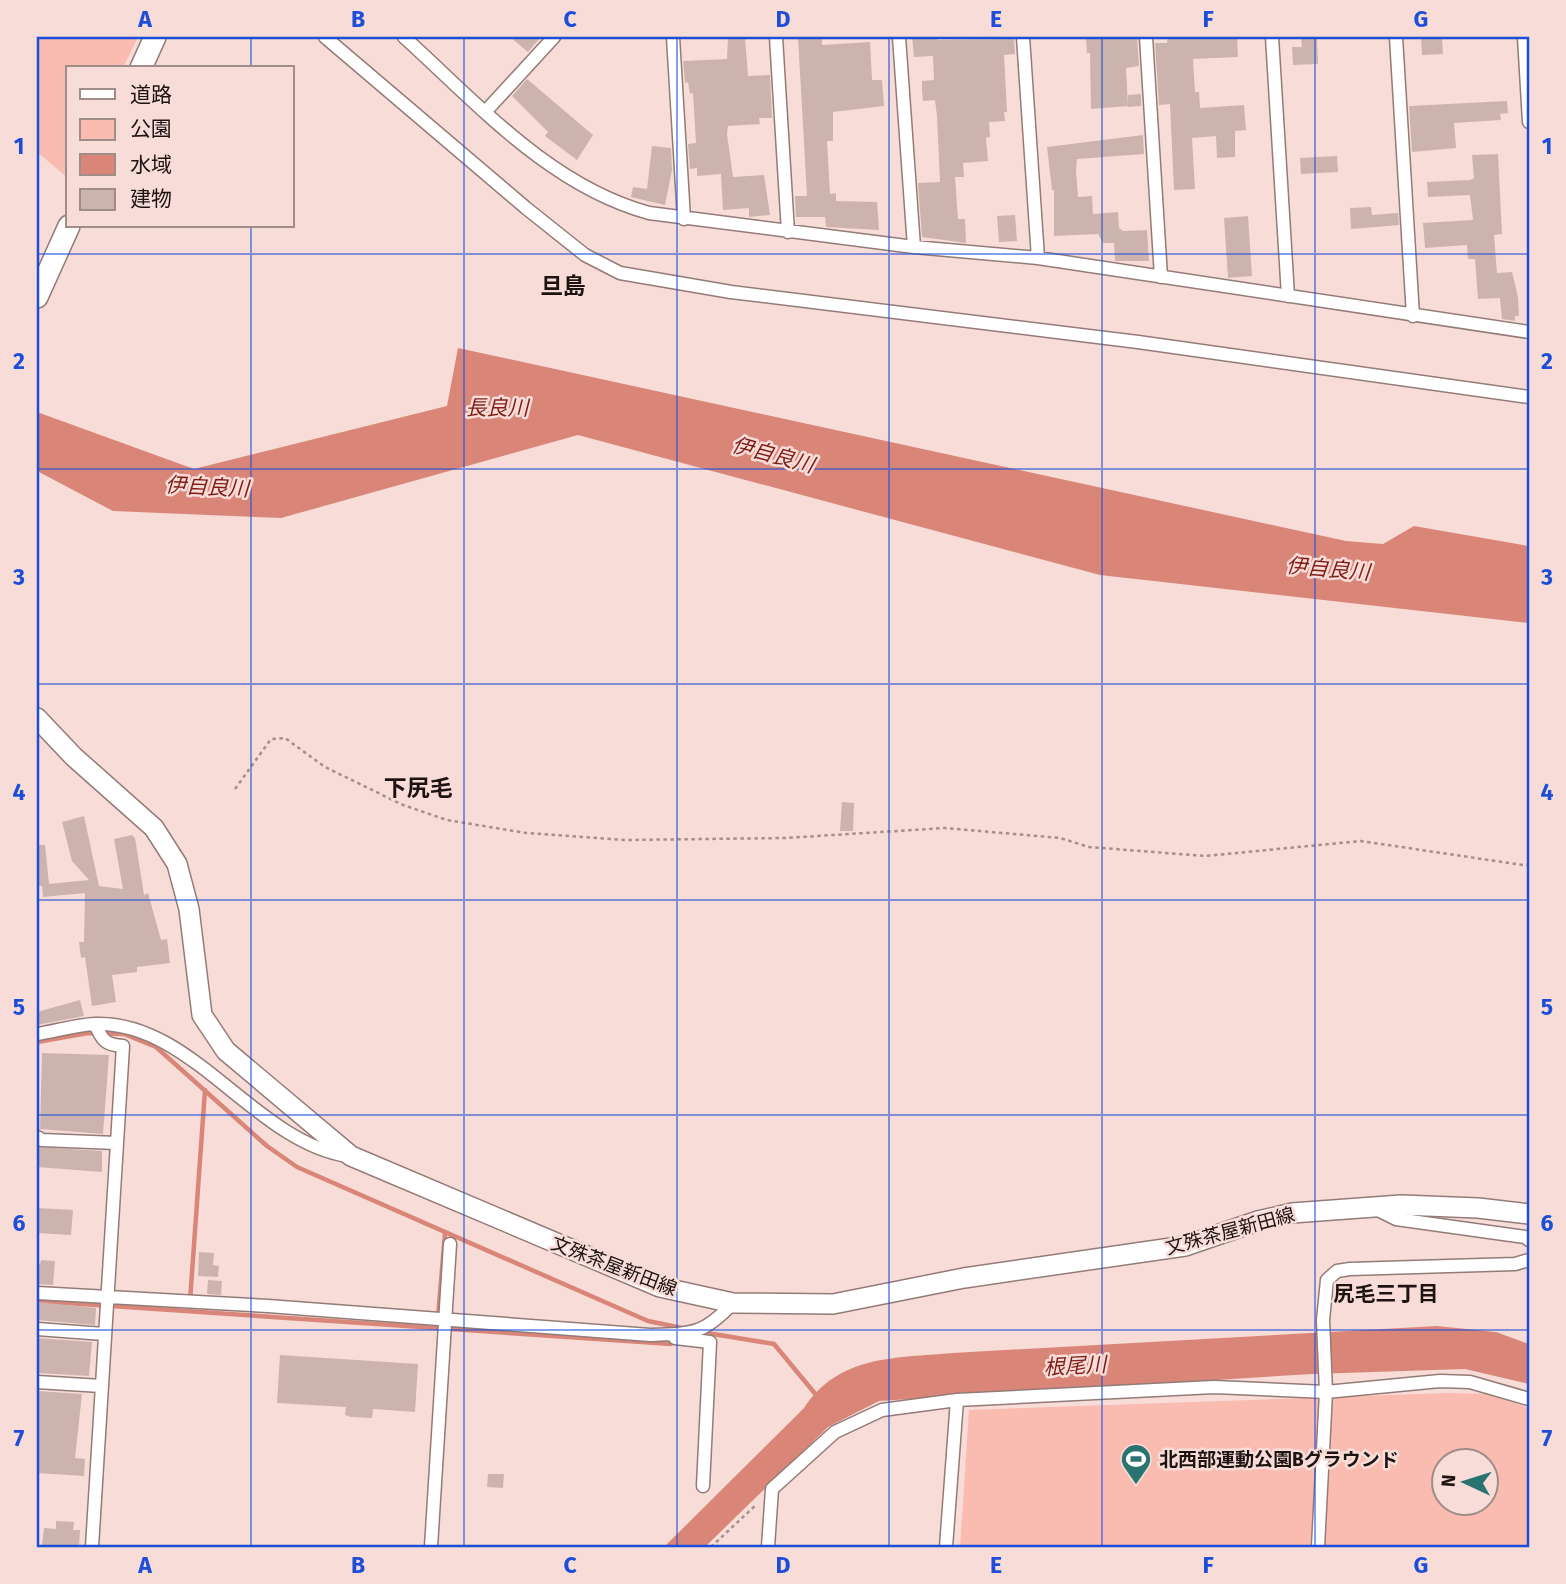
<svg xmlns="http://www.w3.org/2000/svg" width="1566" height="1584" viewBox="0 0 1566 1584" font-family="'Fira Sans','Noto Sans JP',sans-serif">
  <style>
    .green { fill: #fabbb1; fill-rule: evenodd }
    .water { fill: #d98679 }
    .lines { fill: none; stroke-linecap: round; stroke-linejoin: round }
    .stream { stroke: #d98679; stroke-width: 4.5 }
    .building { fill: #cdb3ae }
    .minor-casing { stroke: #937b77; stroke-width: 15 }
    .secondary-casing { stroke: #937b77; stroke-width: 22 }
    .trunk-casing { stroke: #937b77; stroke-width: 24 }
    .path { stroke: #a48f8c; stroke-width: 2.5; stroke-dasharray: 3.5 3.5; stroke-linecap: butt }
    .minor { stroke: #fff; stroke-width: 12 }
    .secondary { stroke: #fff; stroke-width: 19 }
    .trunk { stroke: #fff; stroke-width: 21 }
    .grid { fill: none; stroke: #1d4ed8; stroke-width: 2; stroke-opacity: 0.55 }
    .labels { text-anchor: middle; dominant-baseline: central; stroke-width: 5; stroke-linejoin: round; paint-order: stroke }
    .street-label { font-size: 19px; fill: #1d1412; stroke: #f8dcd8 }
    .poi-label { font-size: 19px; font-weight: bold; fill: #1d1412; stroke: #f8dcd8; text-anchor: start }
    .water-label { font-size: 21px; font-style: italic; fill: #7f1d15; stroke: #f8dcd8 }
    .neighbourhood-label { font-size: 21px; font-weight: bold; fill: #1d1412; stroke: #f8dcd8 }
    .quarter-label { font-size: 23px; font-weight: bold; fill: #1d1412; stroke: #f8dcd8 }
    .neatline { fill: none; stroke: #1d4ed8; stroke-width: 2.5 }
    .grid-label { font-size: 23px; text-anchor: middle; font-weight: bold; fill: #1d4ed8 }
  </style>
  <rect width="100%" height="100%" fill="#f8dcd8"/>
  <!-- green -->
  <path class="green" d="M37,37H138L123,68H68V178L37,152Z
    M1447,1393L1489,1394L1529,1408V1547H960L969,1410ZM1444,1462H1486V1504H1444Z"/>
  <!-- water -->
  <path class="water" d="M458,348L1346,541L1383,544L1414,526L1529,546V623L1100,575L578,435L281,518L113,511L37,471V412L194,469L447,406Z
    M1437,1326L1496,1332L1529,1344V1384L1465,1369L1312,1374L879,1401L828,1427L705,1547H664L804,1408C839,1355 895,1358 953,1353Z"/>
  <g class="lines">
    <!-- stream -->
    <path class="stream" d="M37,1042L88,1033L124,1034L156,1047L267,1146L297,1167L648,1321L682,1328
      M37,1301L671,1344L676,1338
      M190,1301L205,1090
      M438,1317L445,1234
      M701,1332L774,1344L817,1396"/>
  </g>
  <!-- building -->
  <path class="building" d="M510,37H541L528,52Z
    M728,37H745L748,76L770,75L772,118H759L760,124L728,126L727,134L733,177L764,175L770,215L749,217V208L723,210L721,174L697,176V168L690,169L688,144L696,143L693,93L690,94L688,82L685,83L683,61L727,59Z
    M798,37H822V45L870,42L872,80H882L884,106L833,112V141H827L830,194L836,193V201L877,202L879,230L826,227L825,217H796L795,196H807Z
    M912,37H937V40L1014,39L1015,54L1004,55L1007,112H1004L1005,121L989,122L990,137L986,138L988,161L963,163L964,177H955L958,219H965L966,243L922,237L918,183L940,182L937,116L935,100L923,101L922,90V81L934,80L933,56L914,57Z
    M1086,37H1137L1139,66L1126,68L1128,106L1091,109L1090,53H1087Z
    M1168,37H1237L1238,57L1193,59L1195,92H1199L1200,108L1244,105L1246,130L1235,131V157L1217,158L1216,136L1192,138L1195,189L1174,190L1170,104L1159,105L1155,43H1167Z
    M1301,37H1317L1318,64L1293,65L1292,47H1302Z
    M1421,37H1442L1443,54L1422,55Z
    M527,79L593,135L577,160L545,136L548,132L512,96Z
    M1141,94V106L1128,107V95Z
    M1507,101L1508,113L1500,114L1501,120L1454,123L1456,148L1412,152L1409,106Z
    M1143,135L1144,154L1077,159L1076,171L1078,197L1092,196L1093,214L1118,212L1119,228L1123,231L1147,230L1149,261H1115L1114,243H1103L1098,234L1054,236V190H1052L1047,147Z
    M652,146L671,148L672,170L665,205L631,197L633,187L647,189Z
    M1498,154L1502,234L1494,235L1497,273L1512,272L1518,297L1519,316H1515V321L1502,319L1500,298L1478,299L1475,259H1468L1467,245L1425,248L1423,223L1473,220L1470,195L1428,197L1427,182L1470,180L1474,178L1472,155Z
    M1337,156L1338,172L1301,174L1300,158Z
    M1371,207L1372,215L1398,213L1399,225L1351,229L1350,208Z
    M1015,215L1017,241L999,242L997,216Z
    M1248,216L1252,276L1228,278L1224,218Z
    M842,802L854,803L853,831H840Z
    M84,816L99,886L123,889L114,839L132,835L135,838L144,895L148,893L161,940L167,939L170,963L137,967V972L112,975L116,1002L92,1006L85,957L81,958L79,942H84L85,893L43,897L42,886H37V845H45L49,884L89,880L72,861L62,822Z
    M80,1000L84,1016L37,1025V1012Z
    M42,1053L109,1055L103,1134L40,1129Z
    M37,1147L102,1151V1172L37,1167Z
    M37,1208L73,1210L71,1235L37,1233Z
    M199,1252L214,1253L213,1265L219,1266L218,1277L198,1276Z
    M41,1260L55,1261L53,1285L37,1284V1264H40Z
    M208,1280L222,1281L221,1295L207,1294Z
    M37,1302L96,1308L95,1325L37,1320Z
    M37,1338L92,1342L89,1376L37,1373Z
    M280,1355L418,1364L415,1412L373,1409L372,1418L351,1417L345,1415L346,1407L277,1403Z
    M37,1391L82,1394L75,1458L85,1459L84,1476L37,1473Z
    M488,1474H504L503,1488L487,1487Z
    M56,1521L74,1522L73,1530H80L79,1547L42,1545L44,1528L56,1529Z"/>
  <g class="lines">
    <!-- minor casing -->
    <g class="minor-casing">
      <path id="minor" d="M325,37L526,208L585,255L620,273L731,292L1138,342L1529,397
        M404,37C478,104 550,186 649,213L914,247L1038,258L1529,332
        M673,37L684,219
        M776,37L788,232
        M899,37L914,247
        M1023,37L1038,258
        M1146,37L1161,277
        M1272,37L1288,296
        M1396,37L1413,316
        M1524,37L1529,122
        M486,111L554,37
        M37,1034C56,1031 76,1025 95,1024C191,1020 254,1141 347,1156
        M37,1137L42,1140L116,1143
        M1374,1208L1396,1219L1525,1237L1529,1240
        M37,1293L268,1306L650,1335C693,1334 704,1334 733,1303
        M37,1329L104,1334
        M675,1338L710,1342L703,1486
        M37,1382L101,1386
        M92,1547L123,1046C105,1045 102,1040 95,1024
        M431,1547L450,1244
        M768,1547L772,1489L835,1432L882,1410L957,1400L1214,1387L1326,1392L1440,1381L1470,1382L1529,1399
        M946,1547L957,1400
        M1318,1547L1326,1392L1323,1320L1327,1280L1337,1271L1350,1269L1515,1264L1529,1260"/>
    </g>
    <!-- secondary casing -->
    <g class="secondary-casing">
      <path id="secondary" d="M37,718L74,757L154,828L177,864L189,909L202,1015L226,1051L351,1156L660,1287L733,1303L833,1304L964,1278L1185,1246L1258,1221L1292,1213L1401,1205L1478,1208L1529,1214"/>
    </g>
    <!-- trunk casing -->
    <g class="trunk-casing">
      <path id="trunk" d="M141,68L155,37
        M37,297L69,226"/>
    </g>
    <!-- path -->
    <path class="path" d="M235,789L271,739L285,738L325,767L403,805L447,820L526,833L626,840L785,838L945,828L1060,838L1089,847L1205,856L1361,841L1529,866
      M711,1547L757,1504"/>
    <!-- minor -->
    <use href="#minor" class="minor"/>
    <!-- secondary -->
    <use href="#secondary" class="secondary"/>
    <!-- trunk -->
    <use href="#trunk" class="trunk"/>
  </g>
  <!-- grid -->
  <path class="grid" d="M251,37V68M464,37V1547M677,37V1547M889,37V1547M1102,37V1547M1315,37V1547M251,226V1547M37,254H1529M37,469H1529M37,684H1529M37,900H1529M37,1115H1529M37,1330H1529"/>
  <!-- icons -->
  <defs>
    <g id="stadium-pin" transform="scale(1.575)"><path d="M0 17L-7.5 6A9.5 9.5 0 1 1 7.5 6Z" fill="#297370" stroke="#f8dcd8"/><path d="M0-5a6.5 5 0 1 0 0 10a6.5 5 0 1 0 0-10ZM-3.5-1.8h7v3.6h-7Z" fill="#fff"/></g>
  </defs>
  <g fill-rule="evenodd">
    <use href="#stadium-pin" x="1136" y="1459"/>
  </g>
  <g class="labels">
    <!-- street labels -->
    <g class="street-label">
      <text transform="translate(1230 1231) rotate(-15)">文殊茶屋新田線</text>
      <text transform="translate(614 1266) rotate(21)">文殊茶屋新田線</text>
    </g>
    <!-- poi labels -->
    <g class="poi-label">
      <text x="1159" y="1459">北西部運動公園Bグラウンド</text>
    </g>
    <!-- water labels -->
    <g class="water-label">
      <text x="497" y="408">長良川</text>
      <text transform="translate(773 455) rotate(15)">伊自良川</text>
      <text transform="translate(207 487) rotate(3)">伊自良川</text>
      <text transform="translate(1328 569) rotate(5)">伊自良川</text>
      <text transform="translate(1075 1366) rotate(-3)">根尾川</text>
    </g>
    <!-- neighbourhood labels -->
    <g class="neighbourhood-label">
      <text x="1386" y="1294">尻毛三丁目</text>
    </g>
    <!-- quarter labels -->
    <g class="quarter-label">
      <text x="563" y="286">旦島</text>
      <text x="418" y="788">下尻毛</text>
    </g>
  </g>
  <!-- border -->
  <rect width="1566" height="1584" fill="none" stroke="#f8dcd8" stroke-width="77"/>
  <!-- legend -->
  <rect x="66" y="66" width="228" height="161" fill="#f8dcd8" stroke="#a08c89" stroke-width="2"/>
  <rect x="80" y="89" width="35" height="10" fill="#ffffff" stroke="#a08c89" stroke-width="2"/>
  <text x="130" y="102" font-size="21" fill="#1d1412">道路</text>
  <rect x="80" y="119" width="35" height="21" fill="#fabbb1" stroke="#a08c89" stroke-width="2"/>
  <text x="130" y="136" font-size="21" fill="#1d1412">公園</text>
  <rect x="80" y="154" width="35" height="21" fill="#d98679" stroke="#a08c89" stroke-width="2"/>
  <text x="130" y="172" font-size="21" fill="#1d1412">水域</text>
  <rect x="80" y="189" width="35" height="21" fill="#cdb3ae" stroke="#a08c89" stroke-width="2"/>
  <text x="130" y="206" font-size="21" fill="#1d1412">建物</text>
  <!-- north arrow -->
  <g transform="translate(1465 1482) rotate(274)"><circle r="33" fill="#f8dcd8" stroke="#a08c89" stroke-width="2"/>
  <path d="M0-5L12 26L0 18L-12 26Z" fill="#297370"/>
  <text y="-10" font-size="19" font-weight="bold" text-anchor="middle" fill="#1d1412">N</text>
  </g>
  <rect x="38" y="38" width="1490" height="1508" class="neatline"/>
  <g class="grid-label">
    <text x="145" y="27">A</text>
    <text x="358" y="27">B</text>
    <text x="570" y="27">C</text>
    <text x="783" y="27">D</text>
    <text x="996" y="27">E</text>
    <text x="1208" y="27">F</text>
    <text x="1421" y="27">G</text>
    <text x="19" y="154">1</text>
    <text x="1547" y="154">1</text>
    <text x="19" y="369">2</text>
    <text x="1547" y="369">2</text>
    <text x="19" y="585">3</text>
    <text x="1547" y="585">3</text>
    <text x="19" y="800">4</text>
    <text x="1547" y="800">4</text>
    <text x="19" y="1015">5</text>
    <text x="1547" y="1015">5</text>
    <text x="19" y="1231">6</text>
    <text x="1547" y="1231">6</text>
    <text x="19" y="1446">7</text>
    <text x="1547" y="1446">7</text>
    <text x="145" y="1573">A</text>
    <text x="358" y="1573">B</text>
    <text x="570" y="1573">C</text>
    <text x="783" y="1573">D</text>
    <text x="996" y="1573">E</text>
    <text x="1208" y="1573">F</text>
    <text x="1421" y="1573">G</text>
  </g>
</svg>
